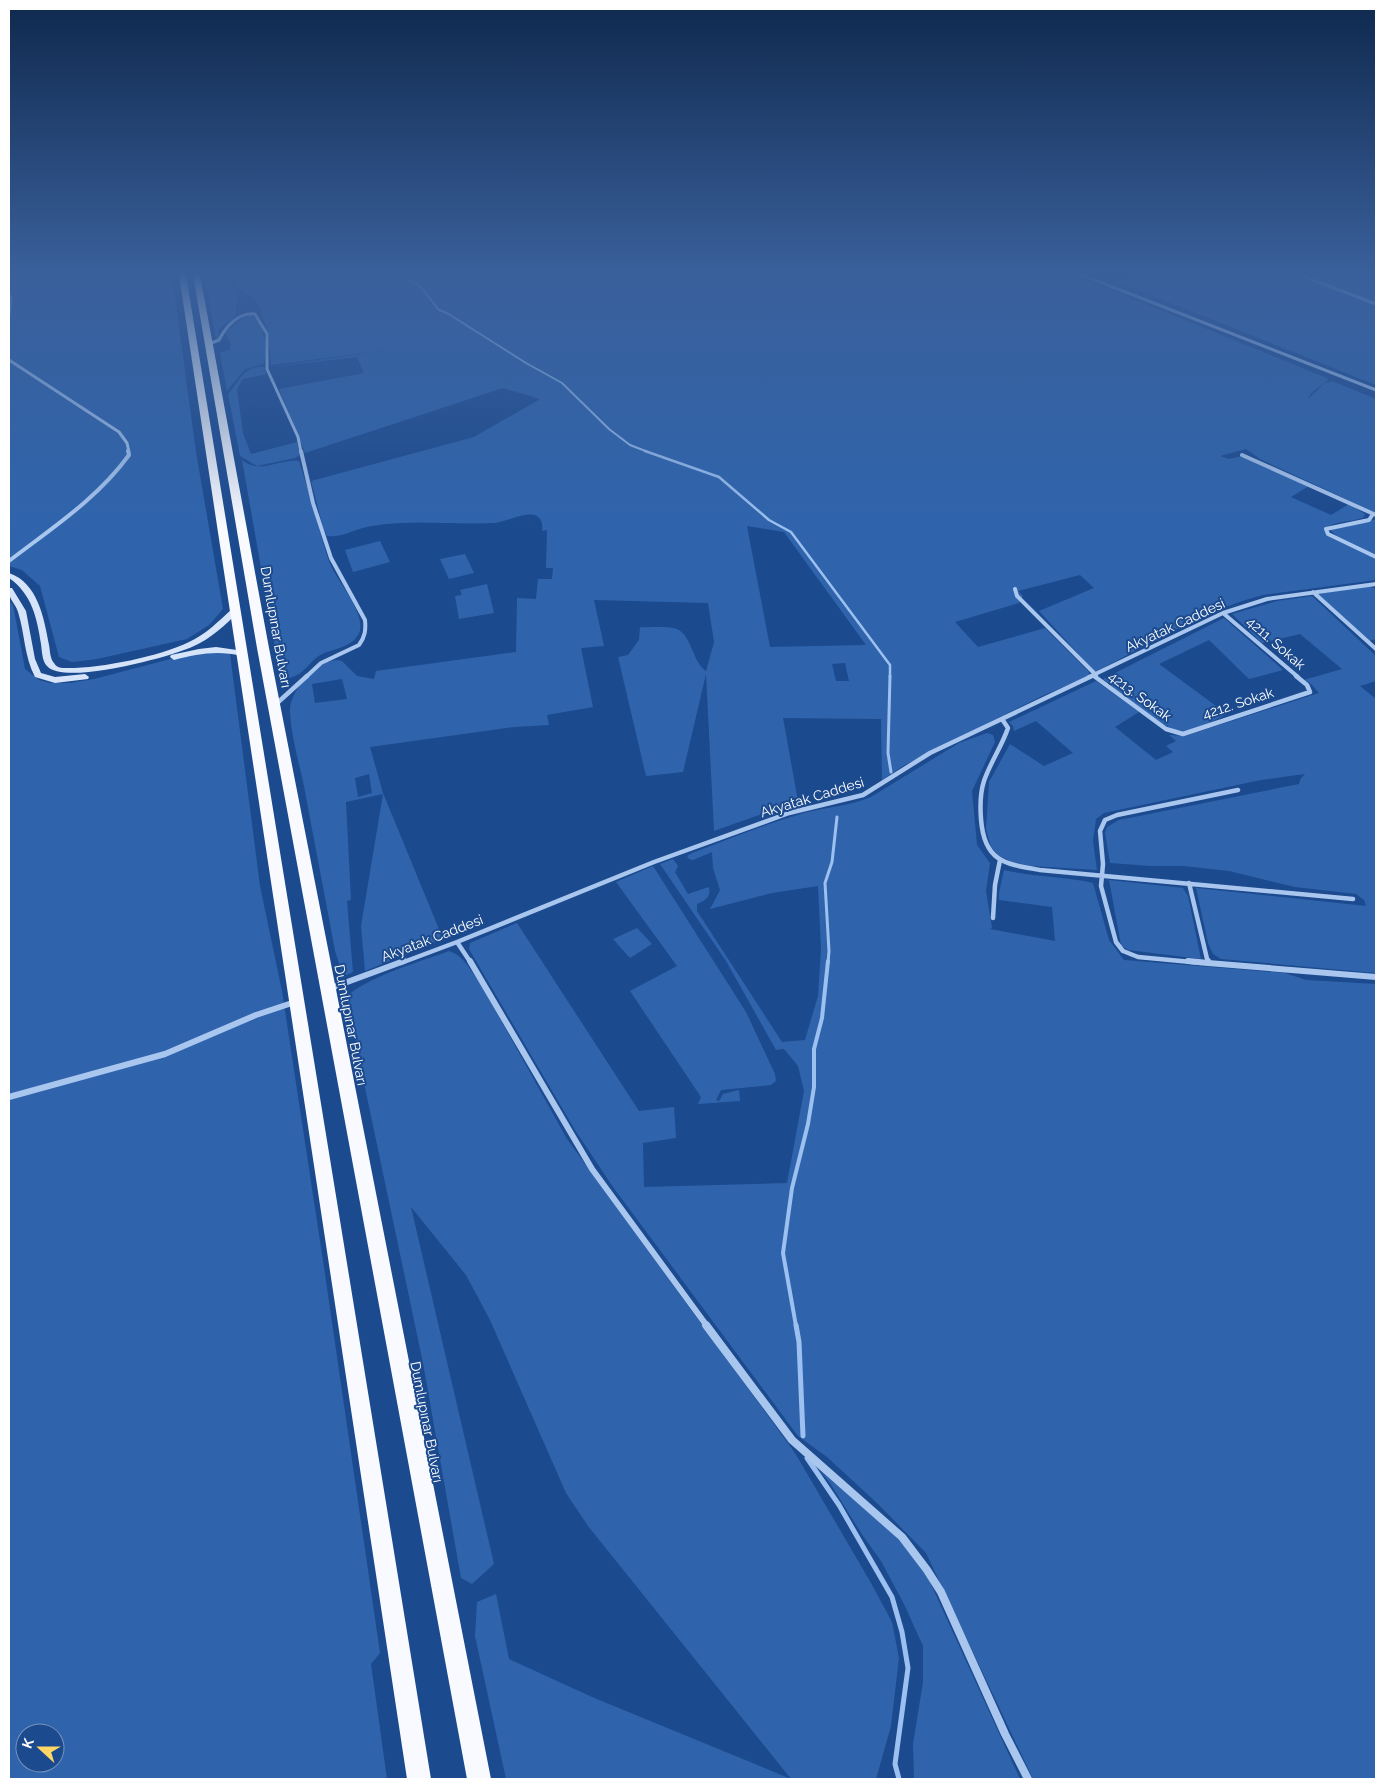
<svg xmlns="http://www.w3.org/2000/svg" width="1385" height="1788" viewBox="0 0 1385 1788" font-family="Raleway,sans-serif">
  <style>
    .green { fill: #2f64ac; fill-rule: evenodd }
    .lines { fill: none; stroke-linecap: round; stroke-linejoin: round }
    .stream-far4 { stroke: #9cc0ef; stroke-width: 2 }
    .stream-far3 { stroke: #9cc0ef; stroke-width: 2.5 }
    .stream-far2 { stroke: #9cc0ef; stroke-width: 3 }
    .stream-far1 { stroke: #9cc0ef; stroke-width: 4 }
    .stream { stroke: #9cc0ef; stroke-width: 5 }
    .minor-far4 { stroke: #a9c6ee; stroke-width: 3 }
    .minor-far3 { stroke: #a9c6ee; stroke-width: 4 }
    .minor-far2 { stroke: #a9c6ee; stroke-width: 4.5 }
    .minor-far1 { stroke: #a9c6ee; stroke-width: 6 }
    .minor { stroke: #a9c6ee; stroke-width: 8 }
    .secondary { fill: #d6e4fa; fill-rule: evenodd }
    .trunk { fill: #f8faff; fill-rule: evenodd }
    .labels { text-anchor: middle; dominant-baseline: central; stroke-width: 4; stroke-linejoin: round; paint-order: stroke }
    .street-label { font-size: 14px; fill: #fff; stroke: #1c4a8e }
  </style>
  <rect width="100%" height="100%" fill="#1c4a8e"/>
  <!-- green -->
  <path class="green" d="M9,275H172L196,452L223,609L209,625L187,639L97,659L72,662L59,657L40,586L22,570L9,566Z
    M204,275H224C230,282 236,288 237,298C238,304 234,308 236,315L218,330L219,338L216,339Z
    M228,275H1074L1327,378L1328,380L1311,393L1308,399L1325,383L1332,381L1376,399V513L1260,459L1246,449L1220,456L1229,459L1242,456L1309,486L1291,497L1331,515L1349,504L1365,514L1364,517C1352,523 1333,520 1324,530L1329,536L1376,558V580L1263,595L1242,601L1204,615L1095,672L1039,611L1094,588L1080,575L1018,591L1023,596L1019,603L955,622L978,647L1045,628L1089,672V676L1042,696L903,766L882,780L881,719L783,718L798,801L714,831L706,674L683,772L646,776L618,657L628,655L639,640L640,627C651,628 663,626 673,628C692,631 691,661 706,671L714,642L708,603L594,600L604,646L581,648L593,707L547,715L549,725L514,727L370,747L383,793L443,939L365,971L361,926L383,794L346,802L351,900L347,901L353,972L347,975L342,973L335,951C325,896 314,841 304,786C299,762 291,736 290,711C289,691 320,655 342,661L357,676L374,679L376,671L516,652L517,598L536,599L538,579H552L553,568H546L547,530L542,531C543,525 542,518 535,515C523,512 507,522 494,523C453,525 412,519 372,526C357,528 342,538 327,536L323,527L311,481L474,437L540,399L503,388L305,453L279,389L364,373L357,357L271,367L389,350L271,365L268,334L259,305L253,297L245,294ZM747,526L784,532L866,645L770,647ZM845,663L849,681H836L832,664ZM342,679L347,699L315,703L312,684ZM369,774L372,793L358,797L355,778Z
    M1135,275H1296L1376,305V385L1123,284L1115,283Z
    M1305,275H1376V303Z
    M252,315C264,322 270,353 263,364L245,369L227,391L220,353L229,350L231,345L225,332L243,318Z
    M257,367H264L267,374L243,379L237,389L243,433L251,454L297,442L300,455L295,458L257,466L240,456L228,394C237,384 243,369 257,367Z
    M242,460C261,475 279,458 299,461C306,483 313,505 319,528C323,541 326,555 332,568C340,584 367,616 359,633C352,649 330,648 317,657C307,665 298,682 282,677L279,670Z
    M1376,519V555C1365,550 1336,540 1331,530Z
    M380,541L390,562L353,572L345,550Z
    M465,554L474,573L449,579L440,559Z
    M487,584L494,613L459,619L455,596L462,595L460,590Z
    M1369,586L1376,589V639L1369,641L1317,594Z
    M1312,596L1376,656V681L1360,686L1376,699V973L1221,959L1213,954L1208,943L1196,888L1366,906L1364,900L1356,894L1295,887L1229,871L1184,866H1151L1110,863L1105,833L1107,827L1119,820L1299,784L1301,778L1305,774L1261,780L1104,813L1096,819L1093,841L1097,870L1031,866L1013,862L999,856L991,847L986,829L989,782L1010,744L1044,766L1073,753L1036,721L1014,731L1013,726L1009,722L1096,681L1139,712L1115,727L1156,760L1173,752L1166,746L1176,741L1169,735L1185,736L1319,693L1310,683L1304,680L1342,669L1300,634L1262,643L1232,614L1277,601Z
    M9,601L13,605L25,669L39,680L50,683H70L94,679L205,650H220L230,654L260,886L282,991L325,1274L380,1653L371,1664L387,1779H9ZM25,1733H55V1763H25Z
    M1224,618L1283,670L1249,679L1209,640L1159,664L1227,714C1214,720 1198,730 1184,731C1166,733 1119,691 1103,679Z
    M987,733L993,735L995,742L972,791L977,845L990,863L986,891L992,928L990,929L1055,941L1052,907L999,900V893L1004,870C1033,877 1064,876 1093,883L1109,940L1124,960L1285,973L1306,980L1376,984V1779H1033L926,1553L878,1504L827,1457L798,1436L613,1187L575,1130L469,949L470,943L517,923L639,1111L674,1107L676,1138L643,1143L644,1187L787,1183L804,1091L798,1066L784,1049L776,1050L726,961L660,864L673,859L678,866L675,872L688,894L709,887C711,898 705,900 697,904V911L782,1042L805,1040L818,996L821,949L818,886L772,893L710,909L720,890L713,868L712,852L693,860L689,859L687,856L692,853C729,839 766,824 804,813C826,807 850,806 871,797L959,743Z
    M653,866L746,1012L775,1074L776,1081L771,1085L721,1090L716,1100L719,1101L723,1094L739,1090L740,1101L698,1104L701,1097L630,991L677,966L616,882Z
    M1109,880L1183,888L1188,896L1201,959L1128,950L1121,945Z
    M637,928L652,944L630,958L613,939Z
    M449,951C463,955 470,970 479,981L567,1139L795,1453L871,1583L892,1622L899,1658L891,1726L876,1779H506L475,1636L477,1602L496,1594L509,1659L592,1697L791,1779L588,1526L566,1493L490,1320L466,1275L411,1207L494,1564L472,1584L461,1578L423,1363L348,1007V995C375,974 417,963 449,951Z
    M820,1471L873,1514L903,1544L929,1580L1020,1779H914L913,1744L923,1682V1646L904,1604L881,1561L863,1536L830,1483Z"/>
  <g class="lines">
    <!-- stream-far4 -->
    <path class="stream-far4" d="M402,275L421,287L439,310L447,313L526,363L562,383L609,429L630,445L648,452"/>
    <!-- stream-far3 -->
    <path class="stream-far3" d="M645,451L719,477L769,520L791,532L890,665V677"/>
    <!-- stream-far2 -->
    <path class="stream-far2" d="M890,676L888,753L891,772
      M828,963L829,951L825,883L832,862L837,817"/>
    <!-- stream-far1 -->
    <path class="stream-far1" d="M796,1326L783,1253L792,1188L808,1124L814,1087V1049L822,1018L828,961"/>
    <!-- stream -->
    <path class="stream" d="M796,1325L799,1342L803,1436
      M807,1458L839,1505L892,1597L902,1632L908,1668L895,1764L899,1779"/>
    <!-- minor-far4 -->
    <path class="minor-far4" d="M1082,275L1376,390
      M1300,275L1376,304
      M9,294L11,298L9,314
      M209,344L219,340C226,326 239,312 255,314L267,334V369L298,437L301,452
      M9,360L119,432L127,443L129,452"/>
    <!-- minor-far3 -->
    <path class="minor-far3" d="M301,451L313,503L331,558L365,620C366,630 365,637 359,645L321,663L306,677
      M1242,455L1376,515
      M1373,514L1369,520L1326,529L1328,534L1376,557
      M9,561C52,528 97,499 129,455L128,451
      M1015,589L1017,596L1096,675
      M1313,592L1376,649
      M1223,613L1298,677
      M1089,677L1223,613L1267,599L1376,584"/>
    <!-- minor-far2 -->
    <path class="minor-far2" d="M1094,676L1166,729L1183,734L1310,692L1307,685L1296,676
      M275,705L307,676
      M1002,719L1008,728C1002,746 990,763 984,781C980,793 980,806 981,819C984,861 1004,864 1040,870L1353,899
      M1189,883L1208,963
      M993,918L995,885L1000,860
      M457,942L471,963
      M401,963L457,942L654,862L789,813L863,795L930,753L1092,676
      M1202,963L1138,957L1123,951L1116,942L1101,886L1103,864L1100,831L1105,820L1117,815L1238,790"/>
    <!-- minor-far1 -->
    <path class="minor-far1" d="M470,961L592,1169L707,1326
      M1188,961L1208,963V961
      M1208,963L1376,977
      M331,988L404,961
      M9,1097L165,1054L256,1015L295,1002"/>
    <!-- minor -->
    <path class="minor" d="M706,1325L792,1440L902,1537L927,1570L941,1592L1005,1734L1028,1779"/>
    <!-- secondary -->
    <path class="secondary" d="M9,573C38,583 44,618 49,645C50,650 50,659 54,663C56,667 60,668 64,668C98,669 158,657 189,642C205,635 219,621 232,609H235L239,611C227,624 210,639 194,646C171,657 64,686 47,666C42,661 42,651 41,644C37,618 32,594 9,578Z
      M9,588H12L26,611L35,659L41,673L55,677L85,674L89,677L88,679L55,683L35,677C24,656 25,634 18,612C15,602 8,600 9,588Z
      M216,647L244,651L245,653L241,656C218,650 197,654 174,660L170,657L171,655L199,649Z"/>
    <!-- trunk -->
    <path class="trunk" d="M179,275H186L431,1779H407Z
      M193,275H200L269,648L491,1779H467L257,648Z"/>
  </g>
  <!-- sky -->
  <linearGradient id="sky" x2="0" y2="1"><stop stop-color="#0f294e"/><stop offset="0.52" stop-color="#3a609b"/><stop offset="1" stop-color="#3a609b" stop-opacity="0"/></linearGradient>
  <rect width="1385" height="526" fill="url(#sky)"/>
  <g class="labels">
    <!-- street labels -->
    <g class="street-label">
      <text transform="translate(1175 625) rotate(-25)">Akyatak Caddesi</text>
      <text transform="translate(276 627) rotate(80)">Dumlupınar Bulvarı</text>
      <text transform="translate(1276 643) rotate(41)">4211. Sokak</text>
      <text transform="translate(1140 696) rotate(36)">4213. Sokak</text>
      <text transform="translate(1238 703) rotate(-18)">4212. Sokak</text>
      <text transform="translate(812 797) rotate(-17)">Akyatak Caddesi</text>
      <text transform="translate(432 938) rotate(-21)">Akyatak Caddesi</text>
      <text transform="translate(351 1025) rotate(79)">Dumlupınar Bulvarı</text>
      <text transform="translate(427 1422) rotate(79)">Dumlupınar Bulvarı</text>
    </g>
  </g>
  <!-- border -->
  <rect width="1385" height="1788" fill="none" stroke="#ffffff" stroke-width="20"/>
  <!-- north arrow -->
  <g transform="translate(40 1748) rotate(291)"><circle r="24" fill="#1c4a8e" stroke="#7792bb"/>
  <path d="M0-4L9 19L0 12L-9 19Z" fill="#fed766"/>
  <text y="-8" font-size="14" font-weight="bold" text-anchor="middle" fill="#ffffff">K</text>
  </g>
</svg>
